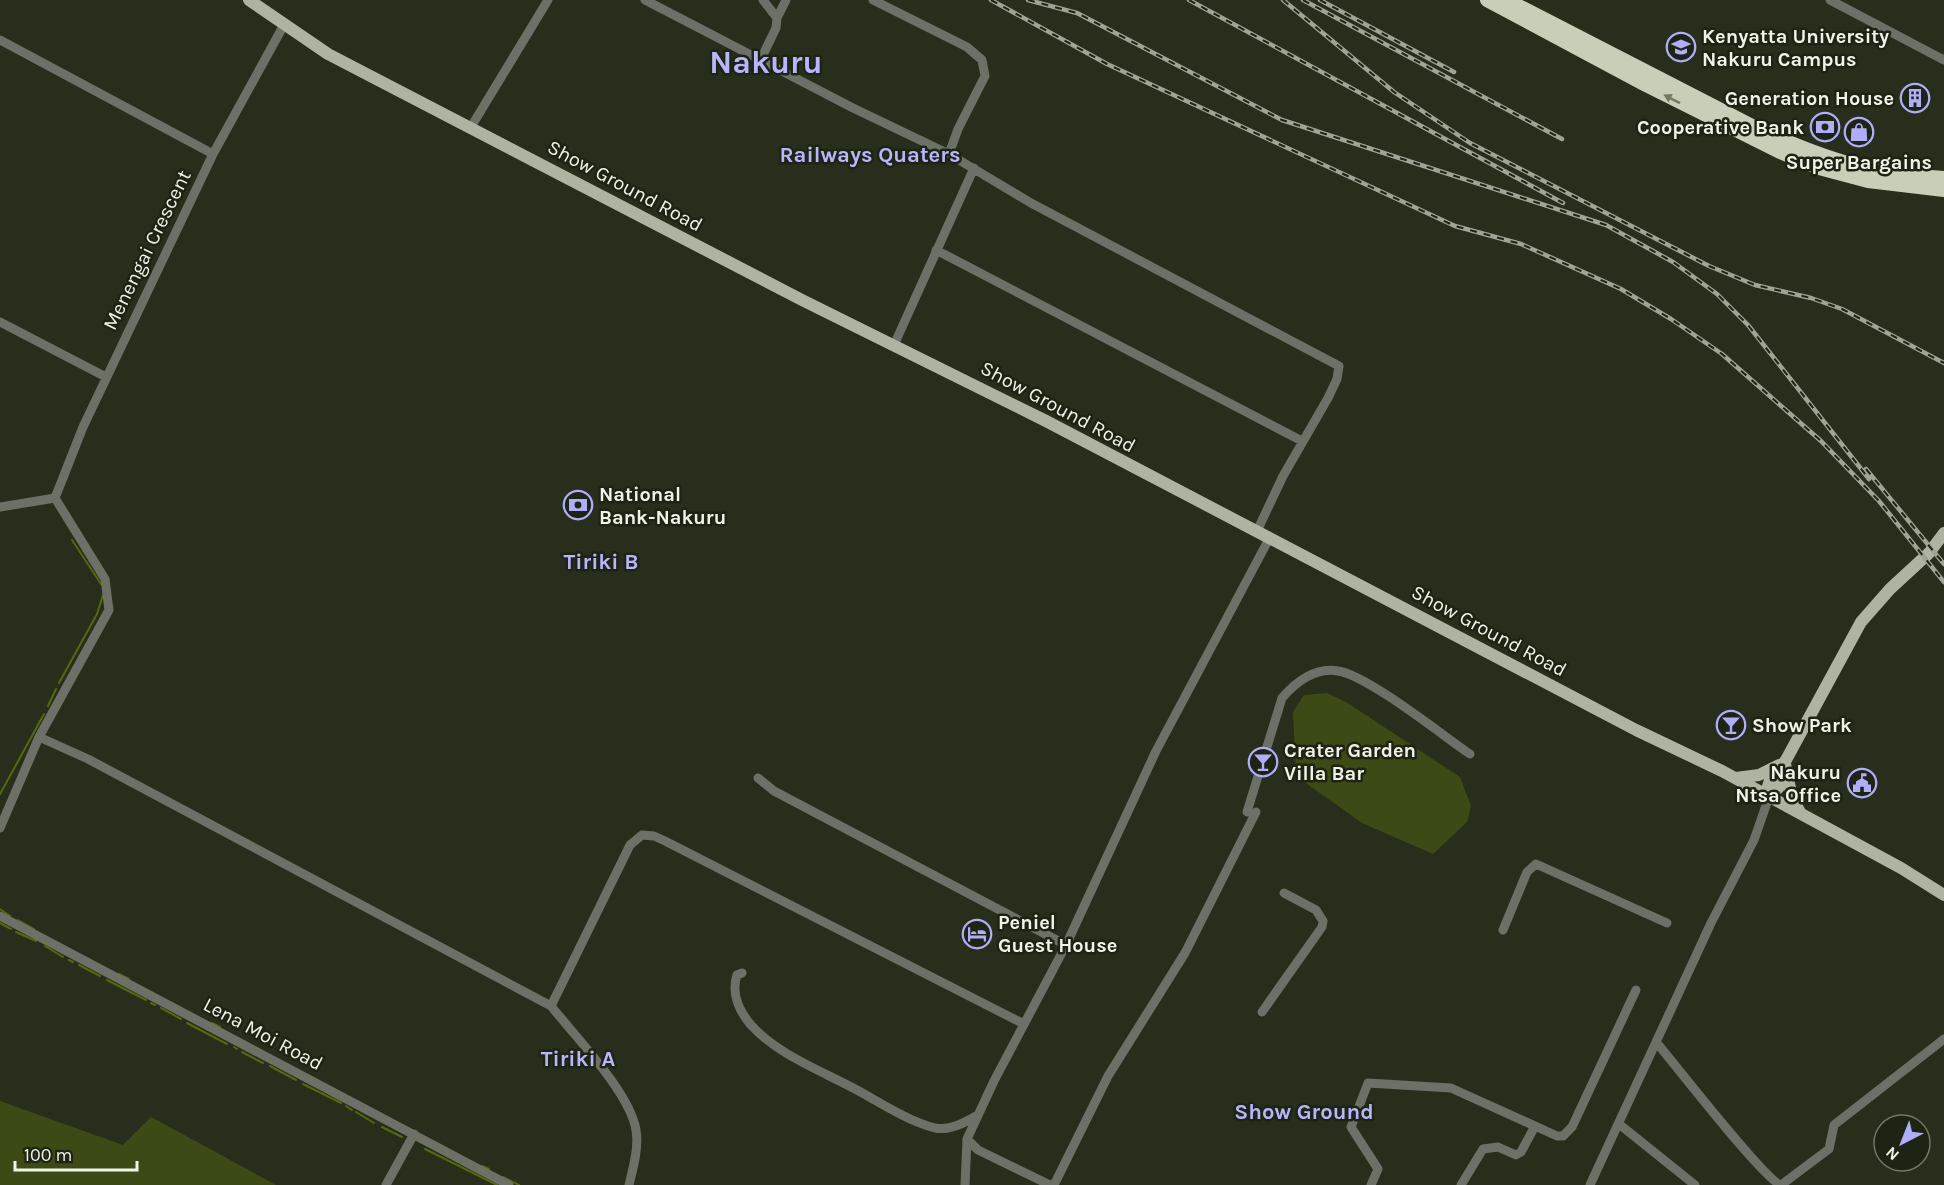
<svg xmlns="http://www.w3.org/2000/svg" width="1944" height="1185" viewBox="0 0 1944 1185" font-family="Karla,sans-serif">
  <style>
    .green { fill: #3c4b15 }
    .lines { fill: none; stroke-linecap: round; stroke-linejoin: round }
    .stream { stroke: #526a0b; stroke-width: 2 }
    .minor { stroke: #6c7067; stroke-width: 9 }
    .major { stroke: #adb4a2; stroke-width: 12 }
    .highway { stroke: #c7cfb9; stroke-width: 14 }
    .rail-casing { stroke: #a0a497; stroke-width: 4.5 }
    .rail { stroke: #1e2413; stroke-width: 2; stroke-dasharray: 7; stroke-linecap: butt }
    .oneway { fill: #727a66 }
    .labels { text-anchor: middle; dominant-baseline: central; stroke-width: 5; stroke-linejoin: round; paint-order: stroke }
    .poi-label { font-size: 20px; font-weight: bold; fill: #eff3e8; stroke: #1e2413; text-anchor: start }
    .street-label { font-size: 20px; fill: #eff3e8; stroke: #1e2413 }
    .quarter-label { font-size: 22px; font-weight: bold; fill: #b6b6fd; stroke: #1e2413 }
    .town-label { font-size: 32px; font-weight: bold; fill: #b6b6fd; stroke: #1e2413 }
  </style>
  <rect width="100%" height="100%" fill="#282e1c"/>
  <!-- green -->
  <path class="green" d="M1327,693L1346,702L1460,777L1471,806L1467,822L1433,854L1362,823L1296,776L1293,712L1304,695Z
    M0,1101L123,1145L151,1117L276,1185H0Z"/>
  <g class="lines">
    <!-- stream -->
    <path class="stream" d="M72,540L101,584
      M59,683L97,614L103,595
      M48,706L56,689
      M0,794L44,714
      M0,909L10,916
      M18,920L34,929
      M0,923L11,929
      M16,932L36,941
      M45,946L63,957
      M69,960L73,962
      M79,965L100,976
      M119,974L129,979
      M107,980L146,1000
      M151,1003L155,1005
      M161,1008L181,1019
      M187,1023L227,1044
      M212,1023L220,1027
      M234,1047L237,1049
      M242,1052L263,1063
      M270,1066L296,1080
      M303,1084L341,1103
      M346,1106L352,1110
      M356,1112L374,1123
      M382,1127L402,1137
      M425,1149L497,1185
      M482,1166L489,1169
      M503,1177L519,1185"/>
    <!-- minor -->
    <path class="minor" d="M645,0L853,108L949,154
      M873,0L967,47L982,60L985,76L958,129L949,154L1031,203L1339,366L1337,379L1328,398L1283,476L1257,531
      M1830,0L1944,60
      M777,18L786,0
      M0,40L213,154
      M760,61L776,28L777,18L763,0
      M471,127L548,0
      M936,250L1302,441
      M0,322L106,377
      M894,345L974,168
      M55,498L83,427L213,154L285,23
      M0,507L55,498
      M39,737L88,759L551,1006L630,845L642,835L654,836L665,841L1022,1023
      M758,778L774,791L1066,945
      M1247,812L1282,698C1296,682 1315,667 1338,671C1367,675 1442,735 1470,754
      M0,828L39,737L109,610L105,579L55,498
      M0,916L509,1185
      M1503,930L1527,872L1536,864L1667,923
      M742,973L737,975C731,993 739,1011 751,1025C778,1055 822,1071 857,1090C881,1103 908,1121 935,1128C950,1131 966,1122 978,1115
      M551,1006C575,1036 630,1093 636,1130C639,1148 633,1168 629,1185
      M1262,1012L1322,927L1323,921L1316,910L1284,893
      M1656,1042C1674,1063 1765,1181 1781,1185L1829,1149L1834,1125L1944,1039
      M1619,1124L1695,1185
      M967,1139L978,1150L1050,1185
      M386,1185L414,1134
      M965,1185L967,1139L994,1081L1066,945L1156,751L1270,537
      M1054,1185L1108,1076L1185,953L1256,812
      M1371,1185L1378,1169L1351,1127L1368,1083L1451,1088L1557,1136H1563L1572,1127L1636,990
      M1461,1185L1483,1149L1498,1147L1516,1155L1521,1152L1535,1126
      M1590,1185L1711,923L1754,840L1769,797"/>
    <!-- major -->
    <path class="major" d="M249,0L328,54L802,300L1046,421L1636,730L1722,771L1901,868L1944,895
      M1785,764L1792,798L1801,814
      M1736,778L1759,775L1779,765
      M1769,797L1767,790L1770,780L1786,760L1861,622L1890,589L1929,553L1944,533
      M1769,797L1779,787L1785,765"/>
    <!-- highway -->
    <path class="highway" d="M1487,0L1646,85L1780,152L1819,168L1868,181L1944,190
      M1507,0L1754,127C1823,158 1868,174 1944,178"/>
    <!-- rail casing -->
    <g class="rail-casing">
      <path id="rail" d="M991,0L1107,64L1455,226L1521,244L1621,289L1671,319L1722,354L1821,441L1879,501L1944,582
        M1028,0L1077,13L1282,120L1606,225L1673,262L1717,294L1748,325L1869,479
        M1189,0L1563,203
        M1283,0L1394,92L1470,143L1709,266L1755,285L1811,298L1842,309L1944,363
        M1303,0L1562,139
        M1320,0L1454,72
        M1866,469L1944,564"/>
    </g>
    <!-- rail -->
    <use href="#rail" class="rail"/>
  </g>
  <!-- one-way arrows -->
  <defs><path id="oneway-solid" d="M-6-.8H1V-3.2L6.5 0L1 3.2V.8H-6Z" transform="scale(1.5)"/></defs>
  <use class="oneway" href="#oneway-solid" transform="translate(1672 99) rotate(-153)"/>
  <!-- icons -->
  <defs>
    <g id="university-ring" transform="scale(1.5)"><circle r="9.5" fill="#1e2413" stroke="#afaefa" stroke-width="1.5"/><path d="M0-5L7-2L0 1L-7-2ZM-4 1L0 2.5L4 1V4Q0 6-4 4Z" fill="#afaefa"/></g>
    <g id="building-ring" transform="scale(1.5)"><circle r="9.5" fill="#1e2413" stroke="#afaefa" stroke-width="1.5"/><path d="M-4-6H4V6H1V3H-1V6H-4ZM-2.5-4.3h1.7v1.8h-1.7ZM.8-4.3h1.7v1.8H.8ZM-2.5-1h1.7V.8h-1.7ZM.8-1h1.7V.8H.8Z" fill="#afaefa"/></g>
    <g id="bank-ring" transform="scale(1.5)"><circle r="9.5" fill="#1e2413" stroke="#afaefa" stroke-width="1.5"/><path d="M-6-4H6V4H-6ZM0-2.3a2.3 2.3 0 1 0 0 4.6a2.3 2.3 0 1 0 0-4.6Z" fill="#afaefa"/></g>
    <g id="shop-ring" transform="scale(1.5)"><circle r="9.5" fill="#1e2413" stroke="#afaefa" stroke-width="1.5"/><path d="M-5-2.5h2.3a2.7 3.5 0 0 1 5.4 0H5L5.5 6h-11ZM-1.5-2.5h3a1.5 2.3 0 0 0-3 0Z" fill="#afaefa"/></g>
    <g id="bar-ring" transform="scale(1.5)"><circle r="9.5" fill="#1e2413" stroke="#afaefa" stroke-width="1.5"/><path d="M-6-5H6L.8 .8V4.5H3.5V6h-7V4.5H-.8V.8Z" fill="#afaefa"/></g>
    <g id="civic-ring" transform="scale(1.5)"><circle r="9.5" fill="#1e2413" stroke="#afaefa" stroke-width="1.5"/><path d="M-.6-6.5H3V-4.5H.6V-3L4-1V1h2V6H-6V1h2V-1L-.6-3ZM-1.2 2.5V6h2.4V2.5Z" fill="#afaefa"/></g>
    <g id="hotel-ring" transform="scale(1.5)"><circle r="9.5" fill="#1e2413" stroke="#afaefa" stroke-width="1.5"/><path d="M-6-4.5h1.5V1H6V5H4.5V3h-9V5H-6ZM-4 0a1.8 1.8 0 1 1 3.6 0ZM.5 0V-2.5h3Q6-2.5 6 0Z" fill="#afaefa"/></g>
  </defs>
  <g fill-rule="evenodd">
    <use href="#university-ring" x="1681" y="47"/>
    <use href="#building-ring" x="1915" y="98"/>
    <use href="#bank-ring" x="1825" y="127"/>
    <use href="#shop-ring" x="1859" y="132"/>
    <use href="#bank-ring" x="578" y="505"/>
    <use href="#bar-ring" x="1731" y="725"/>
    <use href="#bar-ring" x="1263" y="762"/>
    <use href="#civic-ring" x="1862" y="783"/>
    <use href="#hotel-ring" x="977" y="934"/>
  </g>
  <g class="labels">
    <!-- poi labels -->
    <g class="poi-label">
      <text x="1702" y="36">Kenyatta University<tspan x="1702" dy="23">Nakuru Campus</tspan></text>
      <text x="1894" y="98" text-anchor="end">Generation House</text>
      <text x="1804" y="127" text-anchor="end">Cooperative Bank</text>
      <text x="1859" y="162" text-anchor="middle">Super Bargains</text>
      <text x="599" y="494">National<tspan x="599" dy="23">Bank-Nakuru</tspan></text>
      <text x="1752" y="725">Show Park</text>
      <text x="1284" y="750">Crater Garden<tspan x="1284" dy="23">Villa Bar</tspan></text>
      <text x="1841" y="772" text-anchor="end">Nakuru<tspan x="1841" dy="23">Ntsa Office</tspan></text>
      <text x="998" y="922">Peniel<tspan x="998" dy="23">Guest House</tspan></text>
    </g>
    <!-- street labels -->
    <g class="street-label">
      <text transform="translate(625 186) rotate(28)">Show Ground Road</text>
      <text transform="translate(147 250) rotate(-64)">Menengai Crescent</text>
      <text transform="translate(1058 407) rotate(28)">Show Ground Road</text>
      <text transform="translate(1489 631) rotate(28)">Show Ground Road</text>
      <text transform="translate(263 1034) rotate(28)">Lena Moi Road</text>
    </g>
    <!-- quarter labels -->
    <g class="quarter-label">
      <text x="870" y="155">Railways Quaters</text>
      <text x="601" y="562">Tiriki B</text>
      <text x="578" y="1059">Tiriki A</text>
      <text x="1304" y="1112">Show Ground</text>
    </g>
    <!-- town labels -->
    <g class="town-label">
      <text x="766" y="62">Nakuru</text>
    </g>
  </g>
  <!-- north arrow -->
  <g transform="translate(1902 1143) rotate(222)"><circle r="28" fill="#1e2413" stroke="#727768" stroke-width="1.5"/>
  <path d="M0-4.5L10 22L0 15L-10 22Z" fill="#afaefa"/>
  <text y="-9" font-size="16" font-weight="bold" text-anchor="middle" fill="#eff3e8">N</text>
  </g>
  <!-- scale -->
  <path d="M15 1161v9h122v-9" fill="none" stroke="#eff3e8" stroke-width="3"/>
  <text x="24" y="1161" font-size="18" fill="#eff3e8" stroke="#1e2413" stroke-width="4.5" paint-order="stroke">100 m</text>
</svg>
